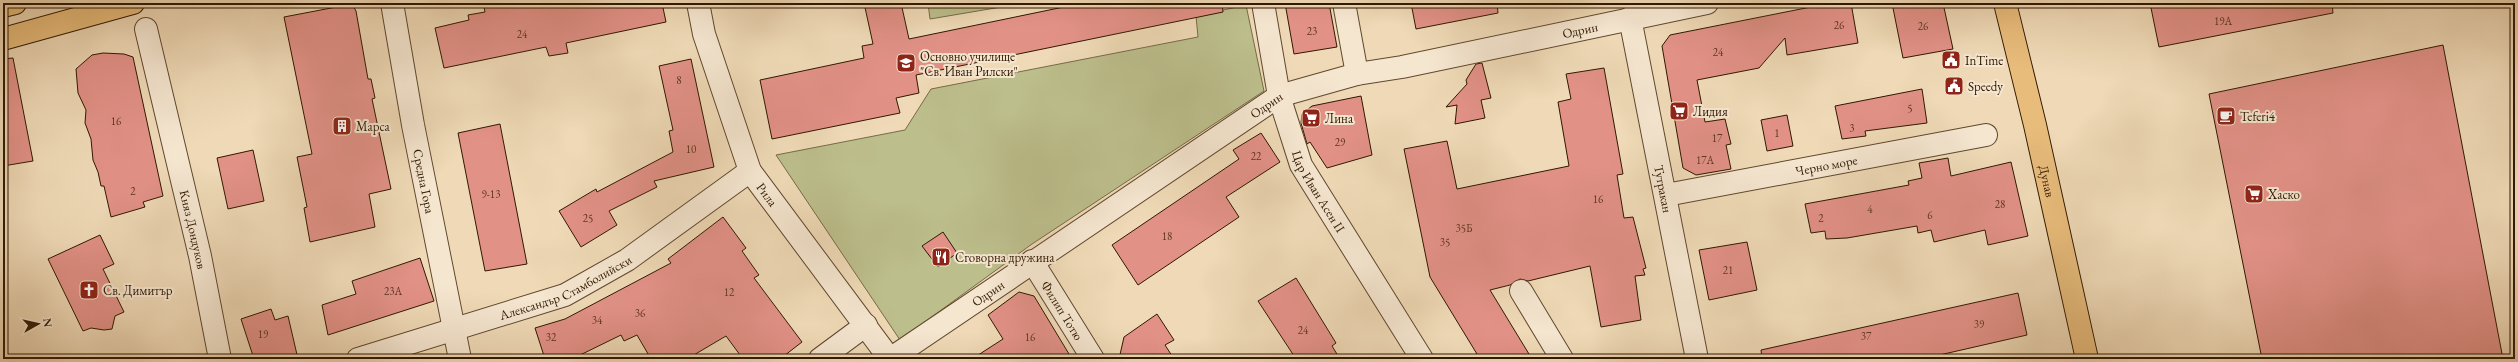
<svg xmlns="http://www.w3.org/2000/svg" width="2518" height="362" viewBox="0 0 2518 362" font-family="'EB Garamond',serif">
  <style>
    .green { fill: #bcbe8c; stroke: #766b46 }
    .building { fill: #e29187; stroke: #301800 }
    .lines { fill: none; stroke-linecap: round; stroke-linejoin: round }
    .minor-casing { stroke: #60482e; stroke-width: 24 }
    .major-casing { stroke: #301800; stroke-width: 24 }
    .minor { stroke: #f5e6d0; stroke-width: 22 }
    .major { stroke: #e8bc7b; stroke-width: 22 }
    .labels { text-anchor: middle; dominant-baseline: central; stroke-width: 4; stroke-linejoin: round; paint-order: stroke }
    .number-label { font-size: 11px; fill: #5c3622 }
    .street-label { font-size: 13px; fill: #301800; stroke: #f5e6d0 }
    .poi-label { font-size: 13px; fill: #301800; stroke: #f5e6d0; text-anchor: start }
  </style>
  <rect width="100%" height="100%" fill="#efd9b6"/>
  <filter id="stains"><feTurbulence type="fractalNoise" baseFrequency=".005" numOctaves="4"/><feColorMatrix values="0 0 0 0 .2 0 0 0 0 .09 0 0 0 0 .02 0 0 0 .5 -.17"/></filter>
  <radialGradient id="worn" r=".72"><stop offset=".6" stop-color="#630" stop-opacity="0"/><stop offset="1" stop-color="#630" stop-opacity=".3"/></radialGradient>
  <!-- green -->
  <path class="green" d="M928,3H1025L930,19Z
    M1246,5L1264,91L1032,244L900,340L776,155L905,130L931,89L1198,37L1196,16Z"/>
  <!-- building -->
  <path class="building" d="M500,3H662L666,22L566,43L568,53L549,56L546,47L444,68L435,28L469,20L468,15L485,12L484,7Z
    M864,3H901L909,39L1083,3H1222L1223,12L916,75L919,93L896,98L900,113L772,139L760,80L864,58L862,46L873,44Z
    M1285,3H1329L1337,47L1294,54Z
    M1411,3H1497L1498,13L1416,29Z
    M1831,3H1851L1858,43L1787,55L1785,38L1759,68L1697,80L1705,122L1725,119L1731,144L1726,145L1731,169L1696,175L1683,168L1662,46L1670,35Z
    M1892,3H1943L1953,49L1903,58Z
    M2150,3H2332L2333,13L2159,47Z
    M352,4L356,11L368,79H371L375,98L372,99L391,189L369,194L375,227L310,242L304,208L307,207L297,157L312,154L284,17Z
    M2443,45L2503,359H2262L2209,94Z
    M103,53L124,54L133,57L163,196L143,202L145,207L111,217L104,186H101L98,172L93,160L91,139L85,123L86,110L78,93L76,69L92,55Z
    M13,58L33,161L3,166V59Z
    M691,59L714,167L654,181L657,187L609,211L617,225L581,247L559,211L596,189L597,192L673,152L669,131L673,130L659,66Z
    M1482,63L1491,98L1481,100L1485,118L1455,124L1457,105L1446,107L1467,84L1466,80L1476,64Z
    M1604,68L1623,174L1617,175L1624,218L1633,217L1646,268L1643,269L1645,275L1635,276L1641,320L1601,327L1590,266L1528,281L1520,279L1510,285L1490,290L1532,359H1480L1430,277L1404,149L1447,141L1457,189L1569,166L1558,102L1571,99L1566,74Z
    M1922,89L1927,123L1865,131L1866,136L1842,139L1835,106Z
    M1361,96L1372,155L1327,168L1310,142L1307,144L1301,123L1302,114L1312,106Z
    M1787,115L1793,146L1767,151L1761,120Z
    M500,124L527,264L485,271L458,133Z
    M1261,133L1280,162L1226,197L1239,217L1138,285L1112,245L1239,159L1233,150Z
    M253,150L264,201L228,209L217,158Z
    M1948,158L1951,176L2011,162L2028,236L1988,245L1985,230L1934,242L1931,230L1918,233L1917,226L1847,238L1826,239L1825,231L1811,233L1805,204L1909,185L1908,181L1922,178L1919,163Z
    M723,217L746,248L742,251L759,275L754,278L802,342L780,359H743L726,336L687,359H651L637,335L624,341L621,335L572,359H545L535,328L565,319L671,263L668,259Z
    M943,232L957,253L938,267L922,246Z
    M100,235L114,264L103,269L124,312L115,316L112,329L104,330L91,328L83,331L48,259Z
    M1747,242L1757,290L1709,300L1699,250Z
    M420,258L434,301L328,335L322,305L356,294L352,281Z
    M1296,278L1336,343L1332,346L1340,359H1296L1258,301Z
    M1019,292L1034,296L1072,359H972L1003,339L988,315Z
    M2018,293L2027,335L1922,359H1762L1761,350Z
    M271,309L275,320L288,316L298,359H254L241,319Z
    M1157,314L1174,340L1165,345L1174,359H1119L1124,337Z"/>
  <g class="lines">
    <!-- minor casing -->
    <g class="minor-casing">
      <g id="minor">
        <path id="s1" d="M392,3L413,125L460,359"/>
        <path id="s2" d="M698,3L704,34L750,171L890,359"/>
        <path id="s3" d="M1263,3L1279,96L1301,165L1422,359"/>
        <path d="M1344,3L1357,74"/>
        <path id="s4" d="M1630,18L1697,359"/>
        <path id="s5" d="M146,29L200,256L220,359"/>
        <path id="s6" d="M1666,195L1986,135"/>
        <path id="s7" d="M1032,261L1093,359"/>
        <path d="M1521,291L1562,359"/>
        <path id="s8" d="M358,359L565,295L627,260L750,171"/>
        <path d="M820,359L866,325"/>
        <path id="s9" d="M890,359L1279,96L1357,74L1402,67L1707,3"/>
      </g>
    </g>
    <!-- major casing -->
    <g class="major-casing">
      <g id="major">
        <path id="s10" d="M2005,3L2035,125L2087,359"/>
        <path d="M3,6L15,3"/>
        <path d="M3,39L133,3"/>
      </g>
    </g>
    <!-- minor -->
    <use href="#minor" class="minor"/>
    <!-- major -->
    <use href="#major" class="major"/>
  </g>
  <!-- icons -->
  <defs>
    <g id="civic-square" transform="scale(1)"><rect x="-9" y="-9" width="18" height="18" rx="4" fill="#8f2418" stroke="#f5e6d0"/><path d="M-.6-6.5H3V-4.5H.6V-3L4-1V1h2V6H-6V1h2V-1L-.6-3ZM-1.2 2.5V6h2.4V2.5Z" fill="#fff"/></g>
    <g id="school-square" transform="scale(1)"><rect x="-9" y="-9" width="18" height="18" rx="4" fill="#8f2418" stroke="#f5e6d0"/><path d="M0-5L7-2L0 1L-7-2ZM-4 1L0 2.5L4 1V4Q0 6-4 4Z" fill="#fff"/></g>
    <g id="supermarket-square" transform="scale(1)"><rect x="-9" y="-9" width="18" height="18" rx="4" fill="#8f2418" stroke="#f5e6d0"/><path d="M-6-5.5h2.5l.6 2H6L4.5 2H-2.5L-4.4-4H-6ZM-1.5 3.2a1.3 1.3 0 1 0 .1 0ZM3 3.2a1.3 1.3 0 1 0 .1 0Z" fill="#fff"/></g>
    <g id="cafe-square" transform="scale(1)"><rect x="-9" y="-9" width="18" height="18" rx="4" fill="#8f2418" stroke="#f5e6d0"/><path d="M-5.5-4.5H6V0H3Q3 3.5 0 3.5H-2.5Q-5.5 3.5-5.5 0ZM3-3.2v2h1.7v-2ZM-6 4.5H4V6H-6Z" fill="#fff"/></g>
    <g id="building-square" transform="scale(1)"><rect x="-9" y="-9" width="18" height="18" rx="4" fill="#8f2418" stroke="#f5e6d0"/><path d="M-4-6H4V6H1V3H-1V6H-4ZM-2.5-4.3h1.7v1.8h-1.7ZM.8-4.3h1.7v1.8H.8ZM-2.5-1h1.7V.8h-1.7ZM.8-1h1.7V.8H.8Z" fill="#fff"/></g>
    <g id="restaurant-square" transform="scale(1)"><rect x="-9" y="-9" width="18" height="18" rx="4" fill="#8f2418" stroke="#f5e6d0"/><path d="M-5-6h1v4h1v-4h1v4h1v-4h1v5L-1.5 .5V6h-2V.5L-5-1ZM5-6V6H3V1.5H1.5Q1.5-4 5-6Z" fill="#fff"/></g>
    <g id="church-square" transform="scale(1)"><rect x="-9" y="-9" width="18" height="18" rx="4" fill="#8f2418" stroke="#f5e6d0"/><path d="M-1.2-6h2.4v3.5h3.3v2.4h-3.3V6h-2.4V-.1h-3.3v-2.4h3.3Z" fill="#fff"/></g>
  </defs>
  <g fill-rule="evenodd">
    <use href="#civic-square" x="1951" y="60"/>
    <use href="#school-square" x="906" y="63"/>
    <use href="#civic-square" x="1954" y="86"/>
    <use href="#supermarket-square" x="1679" y="111"/>
    <use href="#cafe-square" x="2226" y="116"/>
    <use href="#supermarket-square" x="1311" y="118"/>
    <use href="#building-square" x="342" y="126"/>
    <use href="#supermarket-square" x="2254" y="194"/>
    <use href="#restaurant-square" x="941" y="257"/>
    <use href="#church-square" x="89" y="290"/>
  </g>
  <g class="labels">
    <!-- number labels -->
    <g class="number-label">
      <text x="2223" y="21">19А</text>
      <text x="1839" y="25">26</text>
      <text x="1923" y="26">26</text>
      <text x="1312" y="31">23</text>
      <text x="522" y="34">24</text>
      <text x="1718" y="52">24</text>
      <text x="679" y="80">8</text>
      <text x="1910" y="108">5</text>
      <text x="116" y="121">16</text>
      <text x="1852" y="128">3</text>
      <text x="1777" y="133">1</text>
      <text x="1717" y="138">17</text>
      <text x="1340" y="142">29</text>
      <text x="691" y="149">10</text>
      <text x="1256" y="156">22</text>
      <text x="1705" y="160">17А</text>
      <text x="133" y="191">2</text>
      <text x="491" y="194">9-13</text>
      <text x="1598" y="199">16</text>
      <text x="2000" y="204">28</text>
      <text x="1870" y="209">4</text>
      <text x="1930" y="215">6</text>
      <text x="588" y="218">25</text>
      <text x="1821" y="218">2</text>
      <text x="1464" y="228">35Б</text>
      <text x="1167" y="236">18</text>
      <text x="1445" y="242">35</text>
      <text x="1728" y="270">21</text>
      <text x="393" y="291">23А</text>
      <text x="729" y="292">12</text>
      <text x="640" y="313">36</text>
      <text x="597" y="320">34</text>
      <text x="1979" y="324">39</text>
      <text x="1303" y="330">24</text>
      <text x="263" y="334">19</text>
      <text x="1866" y="336">37</text>
      <text x="551" y="337">32</text>
      <text x="1030" y="337">16</text>
    </g>
    <!-- street labels -->
    <g class="street-label">
      <text stroke="none"><textPath href="#s9" startOffset="778">Одрин</textPath></text>
      <text stroke="none"><textPath href="#s9" startOffset="454">Одрин</textPath></text>
      <text stroke="none"><textPath href="#s6" startOffset="163">Черно море</textPath></text>
      <text stroke="none"><textPath href="#s1" startOffset="181">Средна Гора</textPath></text>
      <text stroke="none"><textPath href="#s10" startOffset="183">Дунав</textPath></text>
      <text stroke="none"><textPath href="#s4" startOffset="174">Тутракан</textPath></text>
      <text stroke="none"><textPath href="#s3" startOffset="198">Цар Иван Асен II</textPath></text>
      <text stroke="none"><textPath href="#s2" startOffset="205">Рила</textPath></text>
      <text stroke="none"><textPath href="#s5" startOffset="206">Княз Дондуков</textPath></text>
      <text stroke="none"><textPath href="#s8" startOffset="220">Александър Стамболийски</textPath></text>
      <text stroke="none"><textPath href="#s9" startOffset="118">Одрин</textPath></text>
      <text stroke="none"><textPath href="#s7" startOffset="58">Филип Тотю</textPath></text>
    </g>
    <!-- poi labels -->
    <g class="poi-label">
      <text x="920" y="56">Основно училище<tspan x="920" dy="15">"Св. Иван Рилски"</tspan></text>
      <text x="1965" y="60">InTime</text>
      <text x="1968" y="86">Speedy</text>
      <text x="1693" y="111">Лидия</text>
      <text x="2240" y="116">Teferi4</text>
      <text x="1325" y="118">Лина</text>
      <text x="356" y="126">Марса</text>
      <text x="2268" y="194">Хаско</text>
      <text x="955" y="257">Сговорна дружина</text>
      <text x="103" y="290">Св. Димитър</text>
    </g>
  </g>
  <!-- margin -->
  <rect width="2518" height="362" fill="none" stroke="#efd9b6" stroke-width="16"/>
  <rect x="4" y="4" width="2510" height="354" fill="none" stroke="#301800" stroke-width="2"/>
  <rect x="8" y="8" width="2502" height="346" fill="none" stroke="#301800"/>
  <!-- north arrow -->
  <g transform="translate(38 324) rotate(82)" stroke="#f5e6d0" stroke-width="3" paint-order="stroke">
  <path d="M0-3L7 15L0 10L-7 15Z" fill="#301800"/>
  <text y="-6" font-size="11" font-weight="bold" text-anchor="middle" fill="#301800">N</text>
  </g>
  <rect width="100%" height="100%" filter="url(#stains)"/>
  <rect width="100%" height="100%" fill="url(#worn)"/>
</svg>
